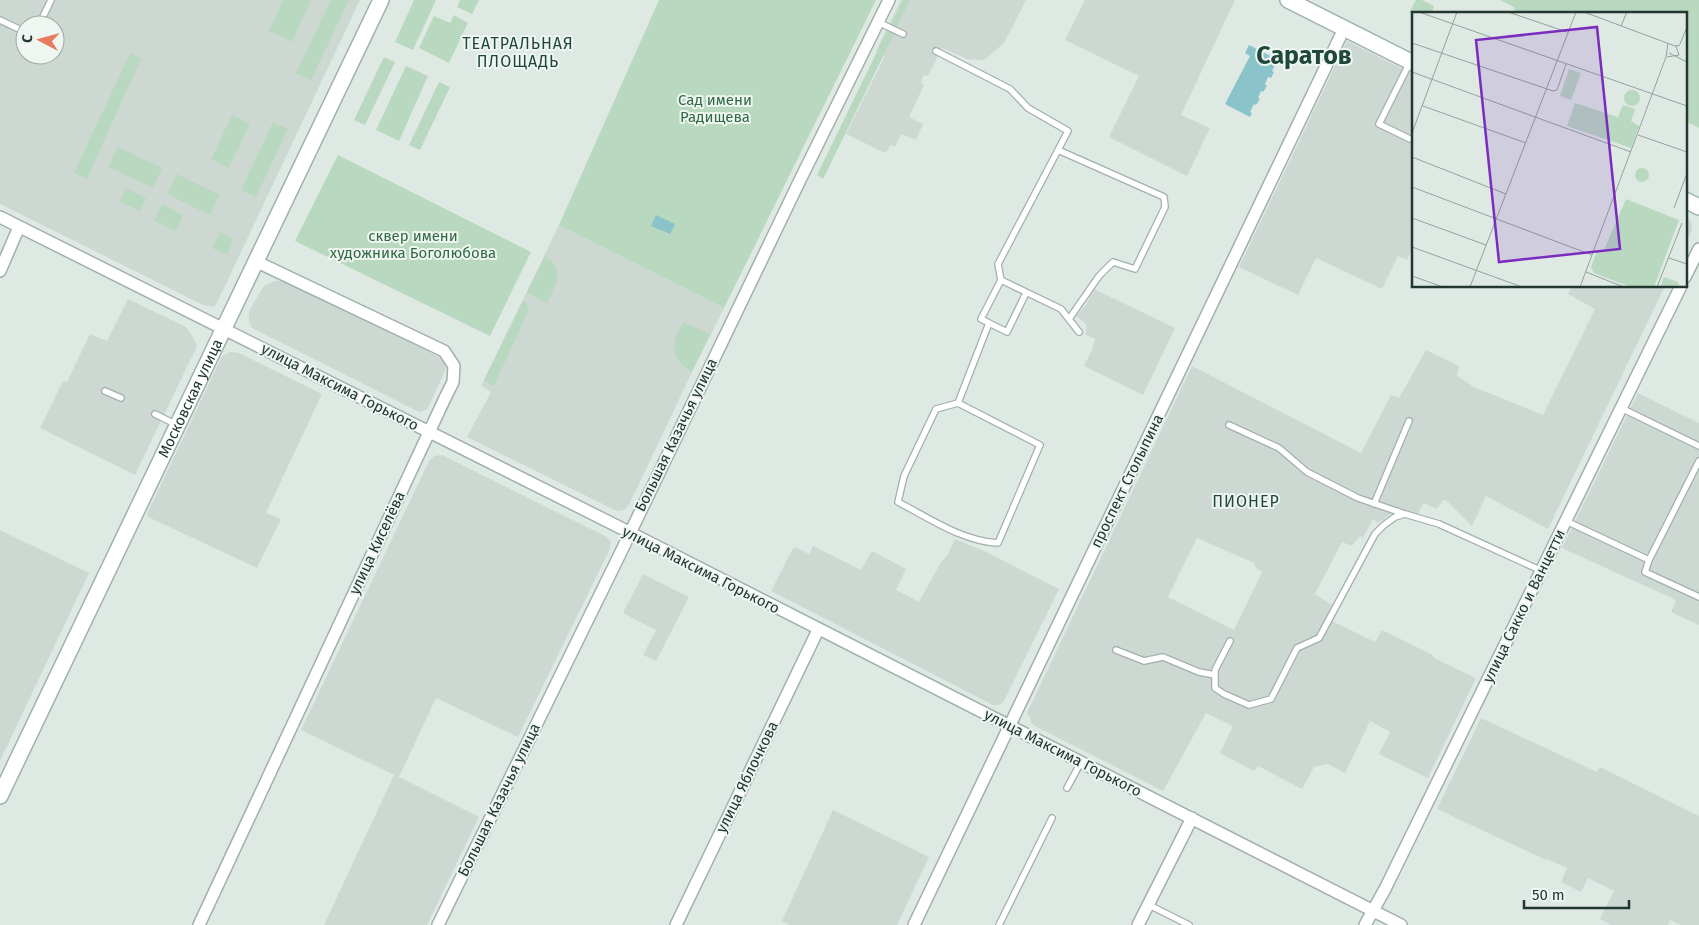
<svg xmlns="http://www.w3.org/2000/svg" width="1699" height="925" viewBox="0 0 1699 925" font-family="'Fira Sans',sans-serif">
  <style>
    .built { fill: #cdd8d3; fill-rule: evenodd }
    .green { fill: #b9d8c0 }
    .water { fill: #8bc3ca }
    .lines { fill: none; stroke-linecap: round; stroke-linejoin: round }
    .lane-casing { stroke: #a2b0aa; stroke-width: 8 }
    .street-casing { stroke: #a2b0aa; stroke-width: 14 }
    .secondary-casing { stroke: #9fb3ab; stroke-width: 18 }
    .lane { stroke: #fff; stroke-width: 5.5 }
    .street { stroke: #fff; stroke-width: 11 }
    .secondary { stroke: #fff; stroke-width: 15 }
    .labels { text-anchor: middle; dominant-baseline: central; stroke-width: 4; stroke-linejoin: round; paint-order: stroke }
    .park-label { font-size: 15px; fill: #2f6a44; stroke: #eff6f2 }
    .street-label { font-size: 15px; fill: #213730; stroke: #eff6f2 }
    .neighbourhood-label { font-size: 16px; letter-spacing: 1px; fill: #1f473c; stroke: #eff6f2 }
    .town-label { font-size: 25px; font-weight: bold; fill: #1f473c; stroke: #eff6f2 }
    .inset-road { fill: none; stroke: #93a29c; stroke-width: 1 }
    .view { fill: #7b2cbf; fill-opacity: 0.15; stroke: #7b2cbf; stroke-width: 2.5 }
    .inset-edge { fill: none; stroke: #213730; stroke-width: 2.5 }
  </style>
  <rect width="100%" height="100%" fill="#dfe9e4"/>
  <!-- built -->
  <path class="built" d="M0,0H360L216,305L213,307L203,305L0,204ZM25,25H55V55H25Z
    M901,0H1026L1004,43L984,60L967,59L942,48L928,76L924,75L921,83L924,85L909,117L923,124L916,140L901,134L895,147L891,145L885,153L846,134L885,56L876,51Z
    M1085,0H1235L1181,115L1210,128L1187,176L1109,137L1139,76L1065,40Z
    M1347,41L1413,74V249L1407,260L1398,256L1382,289L1316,258L1298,295L1239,267Z
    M1685,213L1691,222L1692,230L1685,244Z
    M559,225L724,308L692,372L629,505L624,510L617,511L467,437L491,392L481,386Z
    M275,281H290L437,356L443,361L446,369L427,410L419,412L252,328L249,322V311L264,286Z
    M1572,286H1665L1548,529L1486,496L1472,526L1447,501L1443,500L1437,509L1423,503L1418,514L1396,510L1378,523L1373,519L1363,538L1360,536L1352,546L1342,542L1315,594L1332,605L1326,618L1375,642L1382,630L1433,655L1434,658L1476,678L1428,778L1379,754L1390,732L1370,721L1345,773L1328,764L1314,767L1302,789L1258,766L1254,771L1220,753L1233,726L1206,713L1163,791L1033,725L1027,713L1192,366L1361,453L1391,395L1399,398L1426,350L1459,366L1457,376L1474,387L1543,415L1595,309L1568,294ZM1197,538L1254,563L1256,568L1262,572L1234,630L1168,597Z
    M1094,289L1175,328L1143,395L1084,366L1092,350L1095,339L1085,334L1087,325L1076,316L1086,305Z
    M128,299L186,327L193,337L197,346L135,475L40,428L63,381L67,382L90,334L107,341Z
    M230,352L239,353L322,394L266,513L281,519L257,568L146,516L222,356Z
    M1638,393L1699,423V625L1671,612L1676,600L1562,548Z
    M442,455L607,537L611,542L609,551L518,737L436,698L399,777L479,817L427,925H324L394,775L301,730L429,461L434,456Z
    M0,530L89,573L0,761Z
    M955,539L984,551L1059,589L1003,703L998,705H993L771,591L792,550L795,547L809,554L813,546L861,570L872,551L906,569L896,590L919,602L940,564L948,554Z
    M643,574L689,597L656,661L643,655L656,630L623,613Z
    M1481,718L1597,772L1600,767L1699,816V925H1681L1670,920L1668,925H1611L1600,919L1614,891L1588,878L1581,892L1561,882L1567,868L1547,859L1546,860L1437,809Z
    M833,810L929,857L897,925H789L782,921Z"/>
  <!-- green -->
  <path class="green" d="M283,0H311L292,42L269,31Z
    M331,0H349L311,80L296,73Z
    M414,0H436L413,50L395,42Z
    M460,0H479L472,14L457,7Z
    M659,0H876L724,308L559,225Z
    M903,0H910L897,27L891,25Z
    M1416,0H1422L1434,6L1431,14H1413L1409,13Z
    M1500,0H1699V128L1685,121V14H1515L1514,7Z
    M454,15L468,23L449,63L419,48L434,16L450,23Z
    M888,29L895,32L823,179L817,175Z
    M130,53L141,59L87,179L74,173Z
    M384,57L395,62L365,125L354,120Z
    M406,66L428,76L399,141L376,130Z
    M439,82L450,87L420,150L409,145Z
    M232,115L250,124L229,168L211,159Z
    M273,122L288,129L256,197L241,190Z
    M118,147L162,168L153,188L108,167Z
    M338,155L531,252L490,336L295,241Z
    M177,174L220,195L210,215L167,194Z
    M126,188L146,198L140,211L120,202Z
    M162,204L183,215L176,231L154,221Z
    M220,232L234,239L227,255L212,248Z
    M545,256C566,269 556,285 547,303L527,292Z
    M523,301L528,305L529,309L494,386L484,380Z
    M683,322L710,334L692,372C668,357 672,343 683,322Z"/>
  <!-- water -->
  <path class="water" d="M1249,45L1280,61L1277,66L1275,65L1272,71L1274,72L1271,78L1268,77L1265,84L1267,86L1263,92L1261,91L1258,98L1260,99L1256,105L1254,104L1250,112L1252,113L1250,117L1225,104L1250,56L1245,53Z
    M656,215L675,224L670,234L651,226Z"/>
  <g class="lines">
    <!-- lane casing -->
    <g class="lane-casing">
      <path id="lane" d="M0,20L25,32
        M878,22L903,34
        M39,25L51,0
        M936,51L1010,89L1028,108L1068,131L998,264L1001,280L981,319L989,323L958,403
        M1410,62L1379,124L1410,139
        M1058,150L1164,197L1165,207L1135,269L1113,262L1099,276L1069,319
        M1001,280L1061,309L1079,332
        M989,323L1007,332L1026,293
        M105,391L121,398
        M958,403L1040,445L998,543C962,541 929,518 898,502L904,476L936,409Z
        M1621,408L1699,446
        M155,414L177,425
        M1229,425L1279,448L1307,472L1358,498L1405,514
        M1374,504L1409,421
        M1566,521L1649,560L1645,572L1699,597
        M1649,560L1699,461
        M1230,641L1215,670V688L1224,694L1249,705L1271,699L1297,648L1319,638L1375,534L1384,525L1395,517L1405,514L1439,524L1542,571
        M1116,650L1144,661L1163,657L1199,672L1215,675
        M1067,788L1081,762
        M1149,905L1189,925
        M999,925L1052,818"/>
    </g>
    <!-- street casing -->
    <g class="street-casing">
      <path id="street" d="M0,217L613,524L1401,925
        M0,271L19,227
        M1685,277L1699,249
        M199,925L445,398L453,382L454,366L444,351L255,261
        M438,925L620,554L801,178L889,0
        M676,925L818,630
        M914,925L1340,37
        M1138,925L1192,818
        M1365,925L1385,889L1681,286"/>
    </g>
    <!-- secondary casing -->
    <g class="secondary-casing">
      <g id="secondary">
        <path d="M1288,0L1413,63"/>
        <path d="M1685,200L1699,207"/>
        <path id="s1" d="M0,796L381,0"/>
      </g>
    </g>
    <!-- lane -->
    <use href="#lane" class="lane"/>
    <!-- street -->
    <use href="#street" class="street"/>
    <!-- secondary -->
    <use href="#secondary" class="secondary"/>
  </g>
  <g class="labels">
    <!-- park labels -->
    <g class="park-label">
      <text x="715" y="100">Сад имени<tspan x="715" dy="17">Радищева</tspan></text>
      <text x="413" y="236">сквер имени<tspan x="413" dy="17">художника Боголюбова</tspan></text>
    </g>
    <!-- street labels -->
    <g class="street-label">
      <text transform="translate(340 387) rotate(27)">улица Максима Горького</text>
      <text stroke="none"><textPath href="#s1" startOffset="441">Московская улица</textPath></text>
      <text transform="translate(676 435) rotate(-64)">Большая Казачья улица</text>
      <text transform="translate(1127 481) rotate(-64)">проспект Столыпина</text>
      <text transform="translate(377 543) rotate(-65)">улица Киселёва</text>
      <text transform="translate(701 570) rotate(27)">улица Максима Горького</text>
      <text transform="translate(1524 606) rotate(-64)">улица Сакко и Ванцетти</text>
      <text transform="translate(1063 753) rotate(27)">улица Максима Горького</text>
      <text transform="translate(747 777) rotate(-64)">улица Яблочкова</text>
      <text transform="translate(499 800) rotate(-64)">Большая Казачья улица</text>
    </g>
    <!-- neighbourhood labels -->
    <g class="neighbourhood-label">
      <text x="518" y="43">ТЕАТРАЛЬНАЯ<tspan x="518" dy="18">ПЛОЩАДЬ</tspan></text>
      <text x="1246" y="501">ПИОНЕР</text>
    </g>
    <!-- town labels -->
    <g class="town-label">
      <text x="1304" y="56">Саратов</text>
    </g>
  </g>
  <!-- overview -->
  <g transform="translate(1412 12)">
    <rect width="275" height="275" fill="#dfe9e4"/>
    <path d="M157,57L169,61L159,88L148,84ZM212 86a8 8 0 1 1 16 0a8 8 0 1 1-16 0ZM163,91L206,105L211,93L223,97L219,109L227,114L219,136L155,114ZM223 163a7 7 0 1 1 14 0a7 7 0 1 1-14 0ZM214,187L267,208L242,275H219L182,261L179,255L185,239L191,240ZM252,265L266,270L268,275H248Z" fill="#b9d8c0"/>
    <path class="inset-road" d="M7,0L275,94M96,0L155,20M172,0L263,34L268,33M209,14L215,0M0,31L141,79L145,78L154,52M268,32L275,15M257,41L275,50M255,45L267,43L264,34M0,60L219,140M11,94L114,131M0,121L45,0M226,123L275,140M0,145L94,182M0,175L180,243M262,196L275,161M0,206L74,233M0,235L110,275M257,246L275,252M174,260L212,275M0,264L31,275M58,275L164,0M168,275L254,45L256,31M245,275L270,211"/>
    <path class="view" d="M185,15L208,237L87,250L64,28Z"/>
    <rect width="275" height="275" class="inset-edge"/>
  </g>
  <!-- north arrow -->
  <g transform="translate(40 40) rotate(276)"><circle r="24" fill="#eff6f2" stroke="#9daaa4"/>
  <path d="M0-4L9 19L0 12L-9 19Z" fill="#e67b60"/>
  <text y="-8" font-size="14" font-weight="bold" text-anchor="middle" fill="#213730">С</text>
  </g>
  <!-- scale -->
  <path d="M1524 900v8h105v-8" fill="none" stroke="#213730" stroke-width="2.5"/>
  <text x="1532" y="900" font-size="15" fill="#213730" stroke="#eff6f2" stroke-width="4" paint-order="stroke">50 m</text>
</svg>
